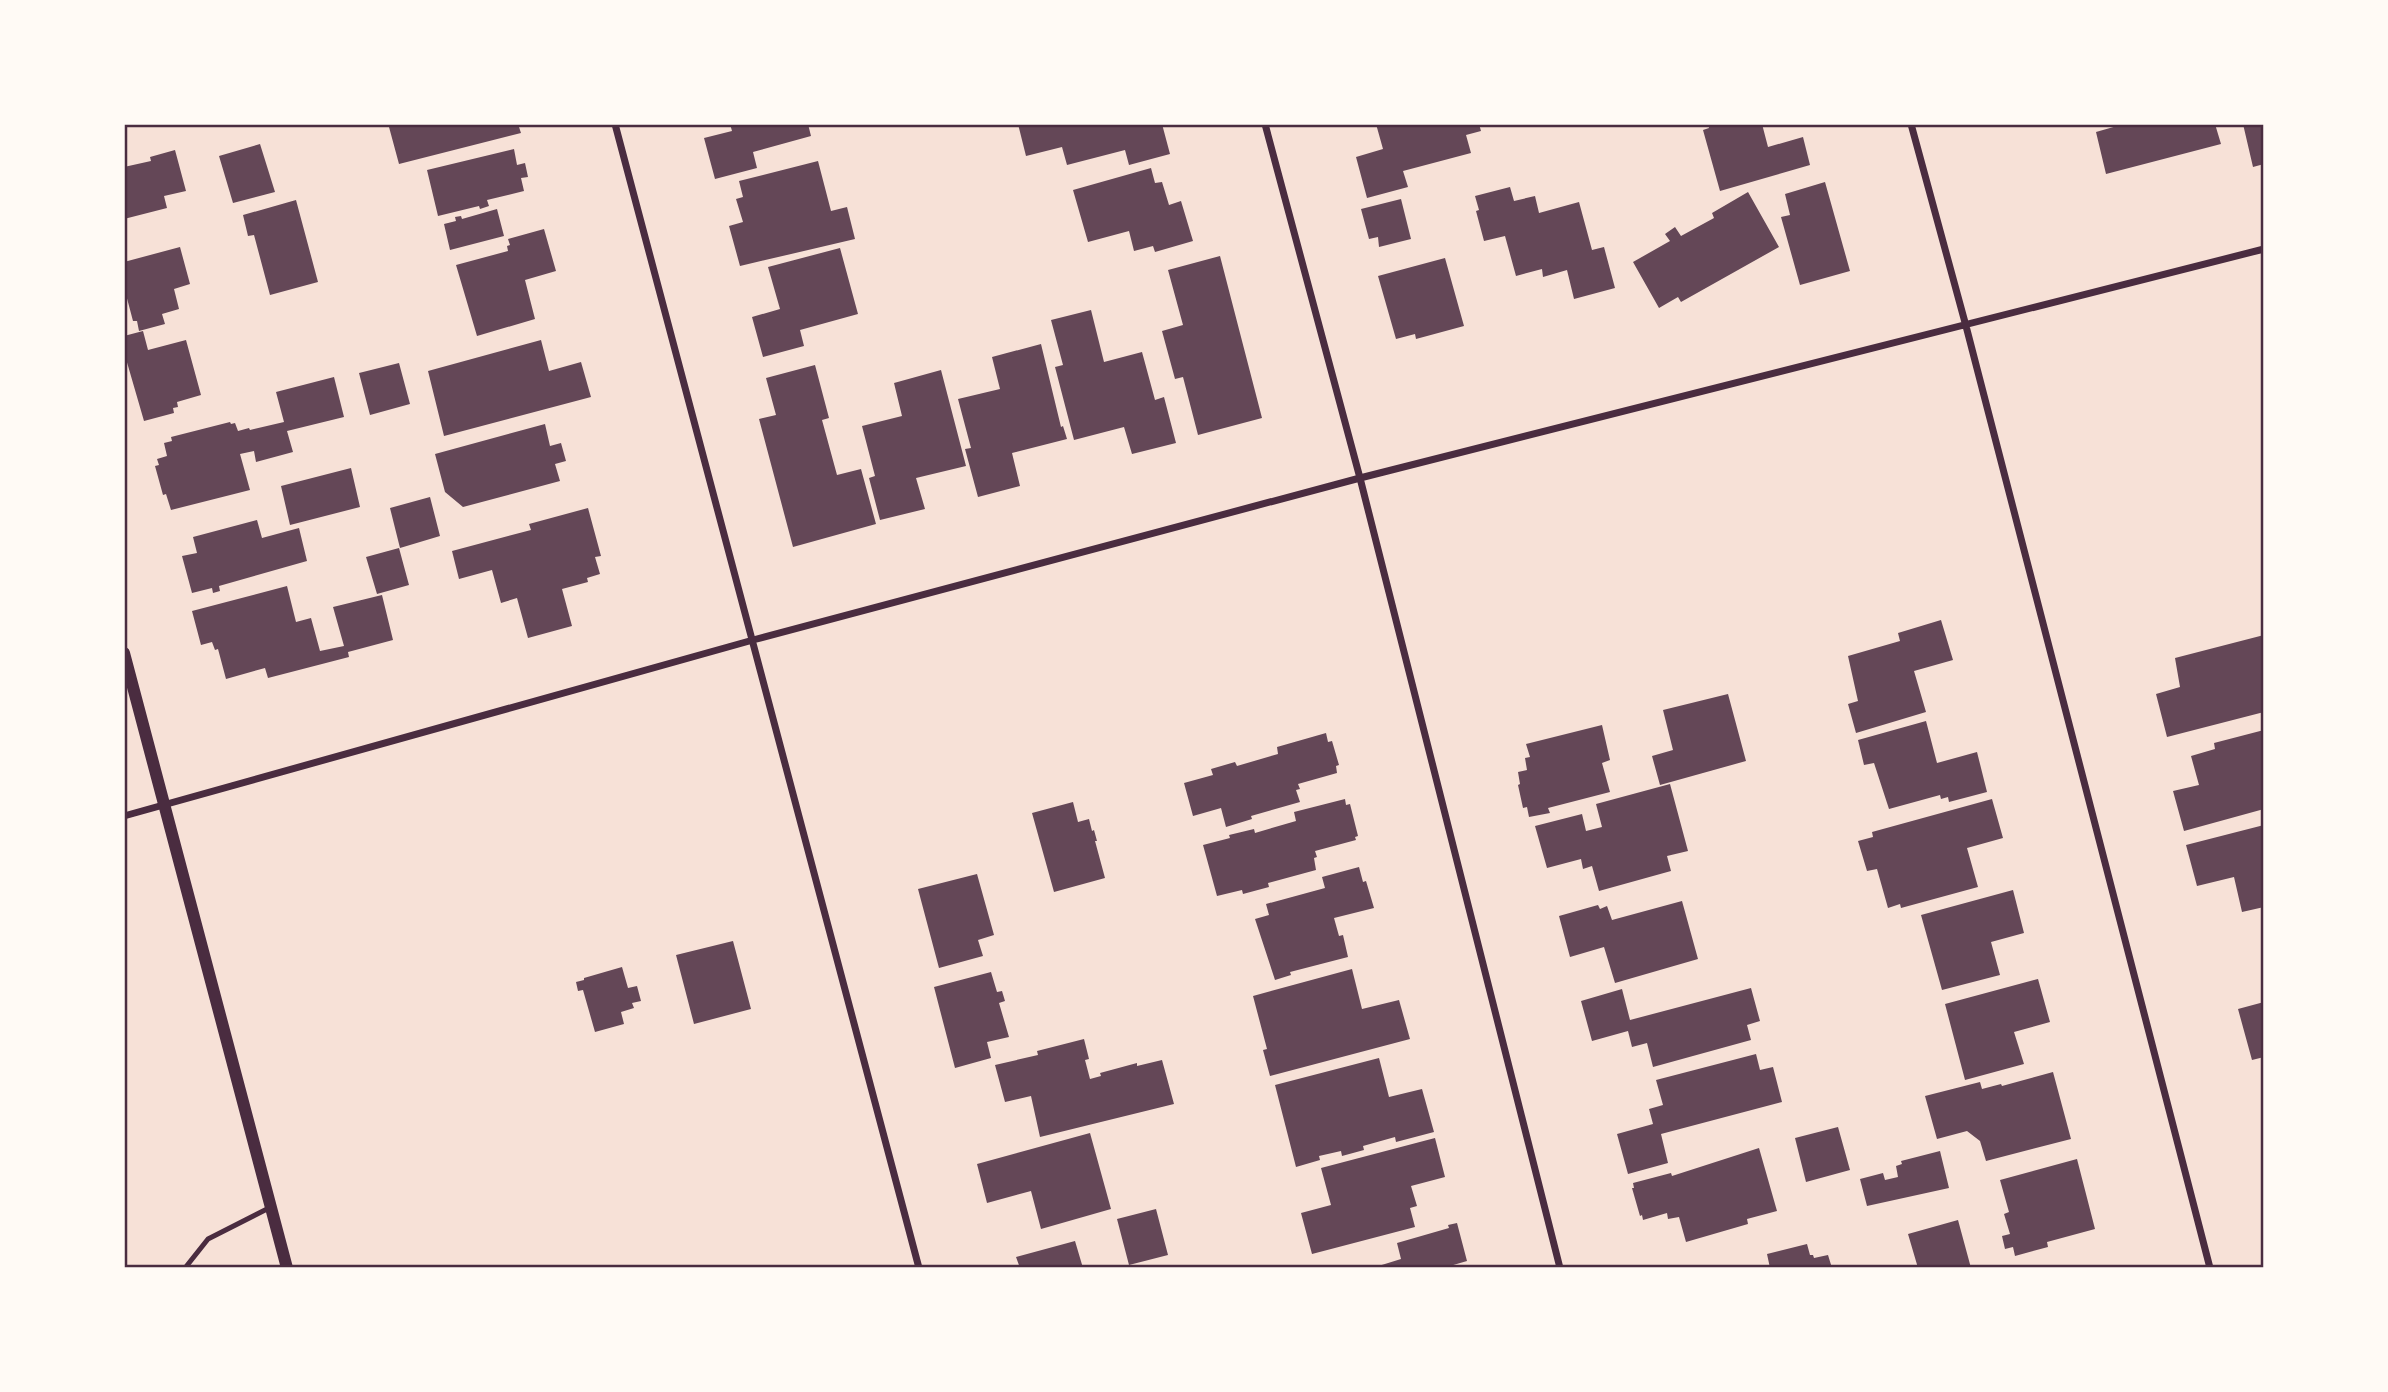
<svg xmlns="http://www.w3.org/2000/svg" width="2388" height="1392" viewBox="0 0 2388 1392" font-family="'Fira Sans',sans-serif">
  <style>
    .building { fill: #644757 }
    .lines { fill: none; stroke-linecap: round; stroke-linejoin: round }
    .service { stroke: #4a2c40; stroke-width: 5 }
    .minor { stroke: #4a2c40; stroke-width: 7 }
    .tertiary { stroke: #4a2c40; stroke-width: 12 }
    .neatline { fill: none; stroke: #4a2c40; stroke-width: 2.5 }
  </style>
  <rect width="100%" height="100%" fill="#f7e1d7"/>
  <!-- building -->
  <path class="building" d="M518,124L521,133L399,164L389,127L396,124Z
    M730,124H808L811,136L753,152L757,168L715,179L704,138L732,131Z
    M1018,124H1162L1170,154L1129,165L1125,150L1067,165L1062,147L1026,156Z
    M1376,124H1479L1481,131L1466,135L1471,153L1403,171L1408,187L1367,198L1356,157L1383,149Z
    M1708,124H1762L1768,147L1803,137L1810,165L1720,191L1703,130L1709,128Z
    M2124,124H2215L2221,144L2106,174L2096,132Z
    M2243,124H2264V164L2253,167Z
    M260,144L275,192L233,203L219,156Z
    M514,149L517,165L525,163L528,177L521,178L524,191L487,200L489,206L480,209L479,206L438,216L427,170Z
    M175,150L186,191L164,196L167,208L124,219V167L151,161L150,157Z
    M818,161L831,211L847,207L855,239L740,266L729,226L743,222L736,199L743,197L739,181Z
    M1151,168L1155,183L1162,182L1169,205L1181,201L1193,241L1155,252L1153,246L1134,251L1129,231L1088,242L1073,190Z
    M1825,182L1850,271L1800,285L1781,217L1790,215L1785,194Z
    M1510,187L1514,201L1535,196L1539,213L1579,202L1592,250L1604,247L1615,288L1574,299L1567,270L1543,277L1542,269L1516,276L1505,236L1484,241L1476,211L1479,210L1475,196Z
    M1748,192L1779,247L1681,302L1678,297L1659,308L1633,262L1670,241L1665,234L1675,227L1681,236L1714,218L1712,213Z
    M1401,199L1411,239L1379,247L1378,237L1369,239L1361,209Z
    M296,200L318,282L270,295L254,235L248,236L243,215Z
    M497,209L504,236L450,250L444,224L456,221L455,217L461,216L462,219Z
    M544,229L556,271L525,280L535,319L477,336L456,265L508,251L507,246L510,245L508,239Z
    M180,247L190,284L174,289L179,309L162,314L165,324L139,331L137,321H133L124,287V262Z
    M840,248L858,314L800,330L804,346L763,357L752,317L780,309L768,267Z
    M1220,256L1262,418L1198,435L1183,377L1175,379L1162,331L1183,325L1168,270Z
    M1445,258L1464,326L1416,339L1415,334L1396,339L1378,276Z
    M1091,310L1104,362L1142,352L1155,400L1164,397L1176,443L1132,454L1124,427L1074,440L1055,367L1063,365L1051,320Z
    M143,331L148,350L186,340L201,395L177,402L178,407L173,408L174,413L144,421L124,352V336Z
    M541,340L549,371L581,362L591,397L444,436L428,371Z
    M1041,344L1061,427L1063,426L1067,439L1012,453L1020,486L978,497L965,449L971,448L958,399L1000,389L992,357Z
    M399,363L410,404L370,415L359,373Z
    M815,365L829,418L822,420L837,475L861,469L876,524L793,547L759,419L776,415L766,378Z
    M941,370L966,466L916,478L925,509L880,520L869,478L875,476L862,426L902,416L894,383Z
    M334,377L344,417L287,431L293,452L256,462L254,451L240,454L250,490L171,510L166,494L163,495L155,466L159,465L157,459L167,456L164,443L172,441L171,437L230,422L231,424L235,423L238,431L249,428L250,430L284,422L276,392Z
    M545,424L550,446L561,443L566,461L555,464L560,481L463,507L445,492L435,454Z
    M351,468L360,507L290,525L281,486Z
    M430,497L440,536L400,548L390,508Z
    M588,508L601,556L595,557L600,574L587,578L588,582L562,589L572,626L528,638L517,598L501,603L492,570L459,579L452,551L531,530L529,524Z
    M257,520L262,538L299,528L307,561L219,586L220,591L213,593L212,588L192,593L182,556L197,553L193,537Z
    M399,548L409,585L377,594L366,557Z
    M287,586L296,622L311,618L320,651L344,646L333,607L382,595L393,640L348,652L349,657L268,678L265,668L226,679L218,649L215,650L212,642L201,645L192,611Z
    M1941,620L1953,660L1914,671L1926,712L1856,733L1848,704L1858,701L1848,656L1900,641L1898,633Z
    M2264,635V712L2167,737L2156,694L2180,687L2175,658Z
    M1728,694L1746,761L1660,785L1652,756L1673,750L1663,710Z
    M1926,721L1937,763L1977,752L1987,792L1949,802L1948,797L1941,799L1940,795L1889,809L1874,763L1864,765L1858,740Z
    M1602,725L1610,760L1602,763L1610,792L1548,808L1550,813L1529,817L1527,807L1523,808L1518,785L1520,784L1518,772L1527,770L1525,758L1530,757L1526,744Z
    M2264,730V809L2184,831L2173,791L2199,785L2191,756L2215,749L2214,743Z
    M1326,733L1328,742L1332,741L1339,765L1336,766L1337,773L1298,784L1300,789L1296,790L1300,802L1251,816L1252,819L1226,827L1221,808L1193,816L1184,783L1213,775L1211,769L1235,762L1237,766L1278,754L1277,747Z
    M1670,784L1688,851L1667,856L1671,871L1599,891L1592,866L1583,869L1581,859L1547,868L1535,826L1582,814L1586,831L1602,827L1596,804Z
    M1345,799L1346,805L1350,804L1358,836L1355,837L1356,840L1315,851L1317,857L1314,858L1316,870L1268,883L1269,887L1243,894L1242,890L1217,896L1203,845L1230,838L1229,835L1254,829L1255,833L1296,821L1294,812Z
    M1992,799L2003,838L1967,848L1978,887L1901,908L1900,904L1888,908L1877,869L1867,871L1858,841L1873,837L1872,832Z
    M1073,802L1078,822L1089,819L1092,831L1094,830L1097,841H1095L1105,878L1054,892L1032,813Z
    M2264,825V907L2242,912L2234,877L2197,886L2186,845Z
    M1359,867L1363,882L1366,881L1374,908L1334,918L1339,936L1343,935L1348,957L1290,972L1291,975L1275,980L1255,919L1269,915L1266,904L1325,888L1322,877Z
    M977,874L994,935L978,940L983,956L939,968L918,889Z
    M2013,890L2024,933L1991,942L2000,975L1942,990L1921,915Z
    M1682,901L1698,959L1615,983L1604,947L1570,957L1559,916L1598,905L1600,909L1607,906L1612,920Z
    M733,941L751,1009L694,1024L676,955Z
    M622,967L628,988L637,986L641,1001L632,1003L634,1008L621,1012L624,1024L595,1032L583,990L578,991L576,982L584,980V978Z
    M1352,969L1362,1009L1399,1000L1410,1039L1270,1076L1263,1050L1267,1049L1253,996Z
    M991,972L997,992L1002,991L1005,1001L999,1003L1009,1037L987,1042L991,1058L955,1068L934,987Z
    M2038,979L2050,1022L2014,1032L2024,1064L1965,1080L1945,1004Z
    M1751,988L1760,1021L1747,1025L1751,1040L1653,1067L1647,1043L1632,1047L1628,1031L1592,1041L1581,1001L1622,989L1630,1020Z
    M2264,1002V1057L2252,1060L2238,1009Z
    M1084,1039L1089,1059L1085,1060L1090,1079L1101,1076L1100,1073L1137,1063V1066L1162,1060L1174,1104L1040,1137L1031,1096L1005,1102L995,1065L1038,1055L1037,1051Z
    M1756,1054L1760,1070L1773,1067L1782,1102L1661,1134L1668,1163L1628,1174L1617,1134L1653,1124L1649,1109L1663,1105L1656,1080Z
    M1379,1058L1389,1097L1422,1089L1434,1132L1396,1142L1395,1137L1363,1146L1364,1150L1342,1156L1341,1151L1319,1156L1320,1160L1296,1167L1275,1085Z
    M2053,1072L2071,1139L1986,1161L1980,1141L1967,1131L1937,1139L1925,1096L1980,1082L1982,1089L2001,1084L2002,1086Z
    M1838,1127L1850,1170L1806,1182L1795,1138Z
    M1090,1133L1111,1209L1041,1229L1031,1191L987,1203L977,1164Z
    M1435,1138L1445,1177L1411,1186L1417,1206L1410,1208L1415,1227L1312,1254L1301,1213L1331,1205L1321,1168Z
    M1759,1148L1777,1211L1747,1219L1748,1224L1686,1242L1679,1217L1668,1219L1667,1213L1643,1220L1642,1215L1640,1216L1632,1188H1634L1633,1183L1671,1173L1672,1176Z
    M1940,1151L1949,1188L1867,1206L1860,1179L1883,1173L1885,1180L1898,1177L1896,1166L1902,1164L1901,1161Z
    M2077,1159L2095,1229L2047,1242L2048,1247L2015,1256L2013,1247L2005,1249L2002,1236L2010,1234L2004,1214L2009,1212L2000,1180Z
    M1156,1209L1168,1255L1129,1265L1117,1219Z
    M1958,1220L1971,1268H1918L1908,1234Z
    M1457,1223L1467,1261L1443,1268H1372L1401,1259L1397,1243L1449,1228L1448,1225Z
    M1075,1241L1083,1268H1020L1016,1257Z
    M1807,1244L1810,1255H1813L1814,1258L1828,1255L1832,1268H1770L1767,1254Z"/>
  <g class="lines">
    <!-- service -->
    <path class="service" d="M185,1268L208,1239L269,1208"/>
    <!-- minor -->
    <path class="minor" d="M615,124L919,1268
      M1265,124L1360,478L1560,1268
      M1911,124L1966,326L2210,1268
      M124,816L753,640L1360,478L2264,249"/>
    <!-- tertiary -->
    <path class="tertiary" d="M124,653L287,1268"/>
  </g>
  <!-- border -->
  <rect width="2388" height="1392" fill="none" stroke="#fffaf5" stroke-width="252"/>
  <rect x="126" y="126" width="2136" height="1140" class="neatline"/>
</svg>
